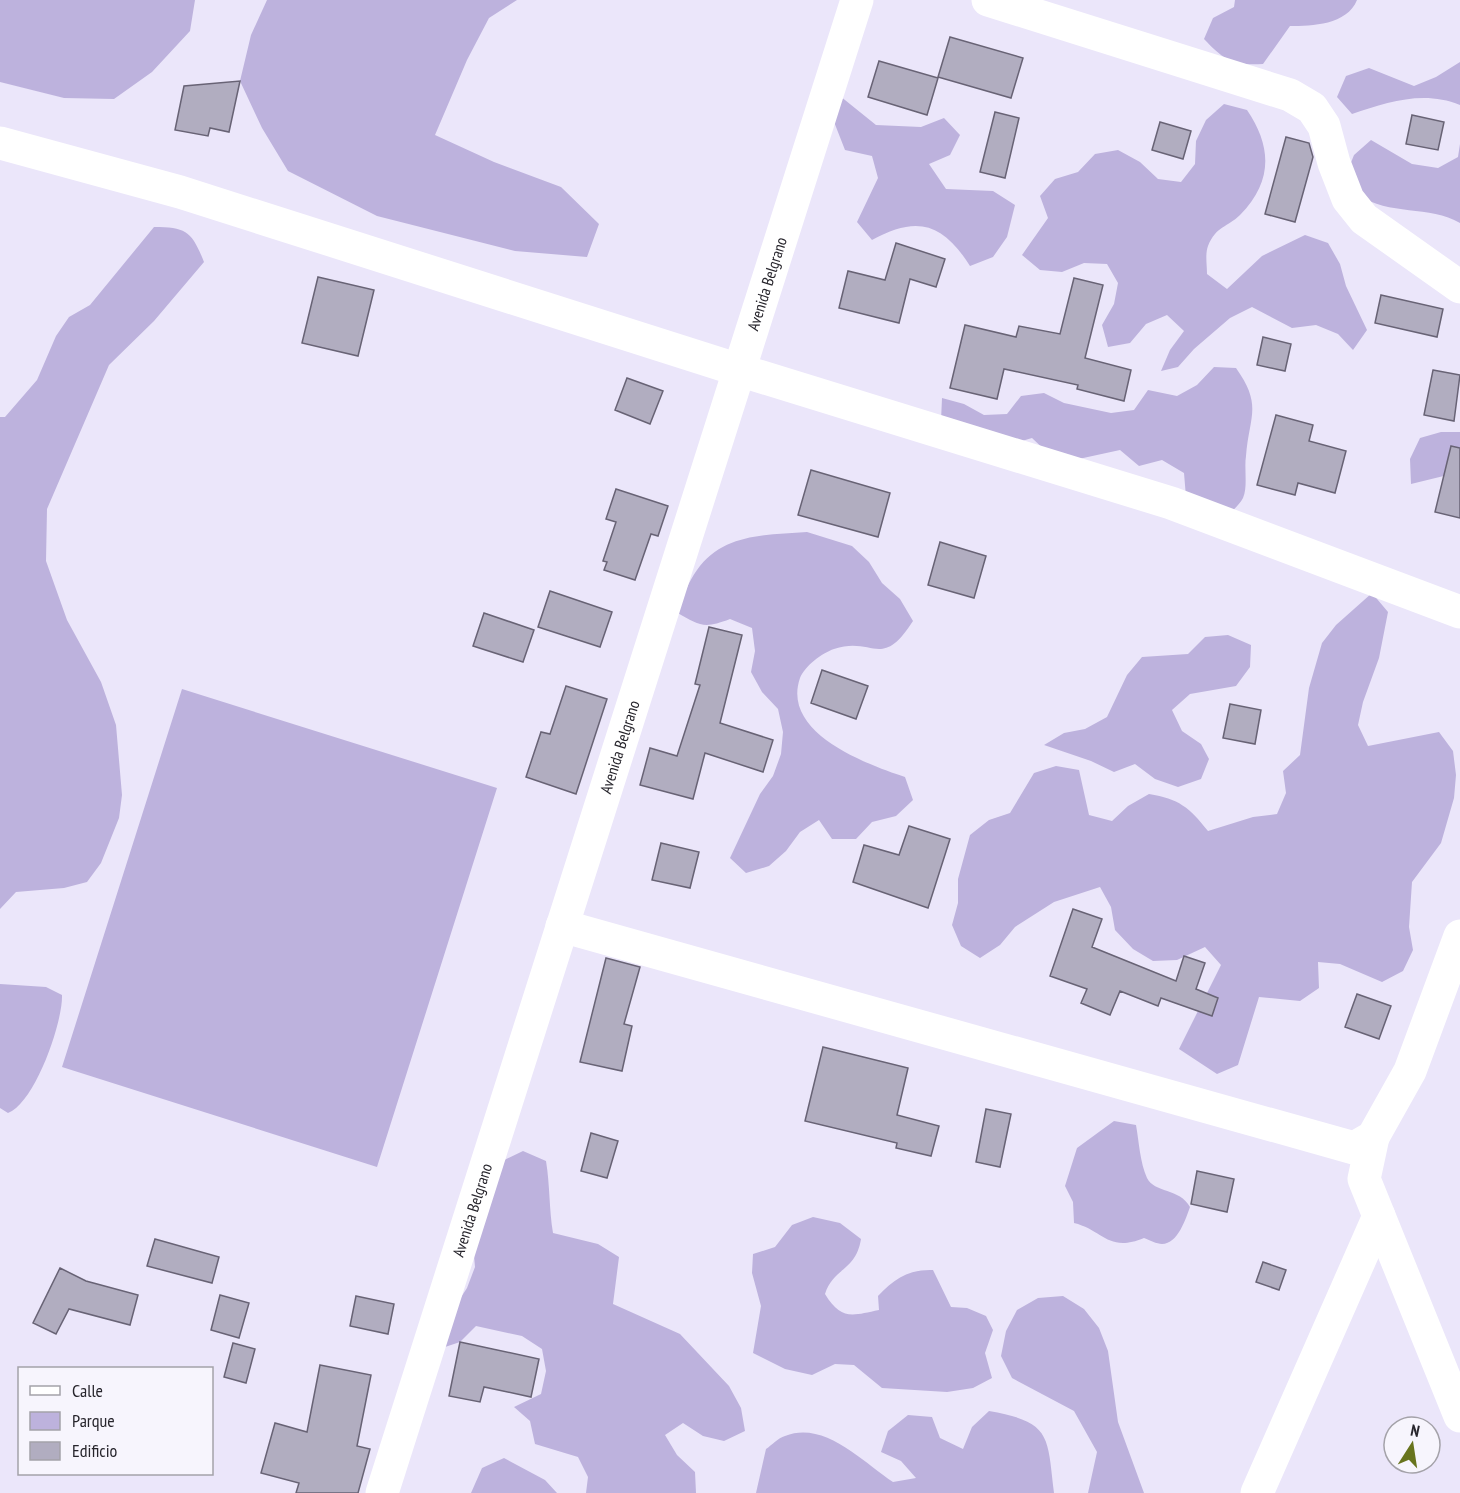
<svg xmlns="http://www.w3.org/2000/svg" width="1460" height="1493" viewBox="0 0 1460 1493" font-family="'PT Sans Narrow',sans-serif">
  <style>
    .green { fill: #bdb2dd }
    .building { fill: #b1adc0; stroke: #686375; stroke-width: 1.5 }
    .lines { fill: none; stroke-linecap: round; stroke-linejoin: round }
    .minor { stroke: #fff; stroke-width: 33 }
    .labels { text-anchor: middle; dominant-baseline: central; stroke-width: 6; stroke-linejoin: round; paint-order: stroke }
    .street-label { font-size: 16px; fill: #27252c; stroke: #f7f5fd }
  </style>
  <rect width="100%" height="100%" fill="#ebe6fa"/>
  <!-- green -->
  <path class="green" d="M0,0H195L190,31L152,72L114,99L64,98L0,82Z
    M267,0H517L489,18L467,60L435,135L494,162L561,187L599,224L587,257L515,251L377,216L288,171L262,128L240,81L251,35Z
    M1235,0H1357C1347,25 1312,26 1290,26L1263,64C1233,66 1224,60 1204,39L1213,18L1234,7Z
    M1460,62V105C1424,90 1387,102 1352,114L1337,97L1346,76L1369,68L1414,86L1436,77Z
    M840,96L876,125L921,127L944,118L960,135L950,155L929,164L946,189L993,191L1015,205L1007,237L993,257L970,266C943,223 917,215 872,240L857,222L878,178L872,156L845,150L829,109Z
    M1224,104L1247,110C1272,147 1273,181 1240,215C1228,227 1216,226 1208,246C1205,254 1207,265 1207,274L1227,289L1262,256L1305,235L1328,243L1340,264L1346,286L1367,330L1353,350L1338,334L1316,325L1292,328L1252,307L1230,318L1194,349L1178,367L1161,371L1170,350L1184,331L1167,315L1146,324L1130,343L1108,347L1102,325L1114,304L1118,283L1107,264L1084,263L1062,272L1040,270L1022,255L1048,218L1040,196L1055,179L1078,172L1095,154L1118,150L1140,162L1158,179L1181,182L1195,164L1196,141L1206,120Z
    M1371,140L1412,164L1438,168L1458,157L1460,144V223C1430,205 1388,216 1359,195C1354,191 1350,181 1346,175L1354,155Z
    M154,227C187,227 192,232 204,262L154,321L109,365L47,509L46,561L67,620L101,682L116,725L122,795L119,818L101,863L87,882L64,888L16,892L0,909V417H5L37,380L56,336L69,317L90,305Z
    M1214,367L1236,368C1263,406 1249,416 1246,456C1244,468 1248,487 1243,498C1240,504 1232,511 1228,516L1186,497L1184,473L1162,460L1139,466L1120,450L1074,460L1050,455L1032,438L1008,445L941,421L942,398L964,404L984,415L1007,414L1021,396L1044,393L1064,403L1111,413L1134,410L1148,390L1177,396L1197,385Z
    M1441,432H1460V472L1411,484L1410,459L1420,438Z
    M807,532L852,546L869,562L882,583L900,599L913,621C881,671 874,636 834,649C822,653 805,666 800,678C781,733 866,764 905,777L913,800L896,816L872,822L856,839H832L819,820L800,832L786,851L769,866L746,873L730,858L760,794L773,776L781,754L783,732L778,709L762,692L751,672L755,651L752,628L730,619C704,629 700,626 676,612C683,598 688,582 697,570C723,533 767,535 807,532Z
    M1372,593L1388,612L1379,658L1363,702L1358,725L1368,746L1439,732L1453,751L1456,775L1454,798L1441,843L1412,882L1409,927L1413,950L1403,971L1382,982L1340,964L1318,962L1319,988L1300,1001L1259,997L1238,1065L1217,1074L1179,1049L1221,965L1205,947L1177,960L1153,961L1133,949L1115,930L1111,907L1100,887L1054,902L1015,927L1000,945L980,958L961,946L952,925L958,903V879L970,835L989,820L1010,813L1034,773L1056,766L1079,770L1089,815L1112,821L1128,806L1149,794C1179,799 1189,807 1208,831L1253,817L1277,814L1286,793L1283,771L1300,755L1309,688L1322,643L1336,625Z
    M1228,635L1251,645L1250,667L1236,686L1190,694L1172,710L1182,731L1201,744L1209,759L1201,779L1178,787L1155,779L1135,764L1114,772L1091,761L1044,745L1064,733L1085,729L1107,717L1127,675L1142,657L1188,654L1205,637Z
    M182,689L497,788L377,1167L62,1067Z
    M0,984L46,987L62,995C63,1022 35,1103 8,1113L0,1108Z
    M1114,1121L1136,1125C1139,1142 1140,1163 1147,1178C1154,1193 1180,1188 1190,1207C1186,1218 1178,1244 1162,1244C1157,1244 1149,1240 1144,1238C1108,1253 1103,1230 1074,1223L1073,1202L1065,1186L1077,1148Z
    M523,1151L546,1161C550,1185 549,1209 553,1233L598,1244L619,1257L613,1304L680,1334L729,1386L741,1408L745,1431L724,1441L703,1436L683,1423L665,1435L677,1455L695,1472L696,1493H586L588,1477L578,1457L535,1444L530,1421L514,1407L541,1394L546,1371L542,1349L522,1336L476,1326L460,1342L439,1349L441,1328L467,1288L475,1267L471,1222L502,1161Z
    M813,1217L840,1223L861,1239C856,1271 833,1268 825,1294C841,1320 851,1316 879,1310L878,1296C894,1279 909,1269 933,1270L951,1307L967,1308L986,1316L993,1330L985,1353L992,1378L973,1388L947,1392L882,1388L854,1365L835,1364L812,1375L785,1369L753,1353L761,1306L752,1273L753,1254L775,1247L792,1225Z
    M1063,1296L1084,1309L1099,1328L1108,1351L1118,1422L1144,1493H1088L1097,1452L1074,1411L1012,1378L1001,1356L1006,1331L1017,1310L1038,1298Z
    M989,1411C1052,1422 1047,1436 1054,1493H756L766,1449C772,1445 778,1438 785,1436C824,1420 863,1462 893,1482L916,1478L901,1461L881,1452L888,1431L908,1415L932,1417L940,1438L963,1449L972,1427Z
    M504,1458L545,1480L557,1493H471L482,1468Z"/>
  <!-- building -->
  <path class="building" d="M950,37L1023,58L1011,98L938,77Z
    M879,61L938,78L927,115L868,97Z
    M240,81L229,132L210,128L208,136L175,130L184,86Z
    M995,112L1019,118L1005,178L980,172Z
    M1412,115L1444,122L1438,150L1406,144Z
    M1160,122L1191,131L1183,159L1152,150Z
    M1286,137L1309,143L1313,157L1295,222L1265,214Z
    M896,243L945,259L936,287L910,279L899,323L839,308L848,271L885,280Z
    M318,277L374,290L358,356L302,343Z
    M1074,278L1103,285L1085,358L1131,370L1124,401L1077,389L1078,385L1004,369L997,399L950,388L965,325L1016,337L1019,326L1060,334Z
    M1381,295L1443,309L1437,337L1375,323Z
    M1263,337L1291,344L1285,371L1257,365Z
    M1433,370L1460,375L1454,421L1424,415Z
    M627,378L663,391L650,424L615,410Z
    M1276,415L1313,425L1309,441L1346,451L1335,493L1298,483L1295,495L1257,485Z
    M1451,446L1460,448V518L1435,512Z
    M811,470L890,493L878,537L798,515Z
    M616,489L668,506L658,536L651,534L635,580L604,570L607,562L603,561L616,522L606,519Z
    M940,542L986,556L974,598L928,585Z
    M550,591L612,612L600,647L538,627Z
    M484,613L534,630L523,662L473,646Z
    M709,627L742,635L720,723L773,740L763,772L705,753L693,799L640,785L650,748L677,756L700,685L695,684Z
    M822,670L868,686L856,719L811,703Z
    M566,686L607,699L576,794L526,777L541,732L550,734Z
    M1230,704L1261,710L1255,744L1223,738Z
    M909,826L950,839L928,908L853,882L864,845L899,855Z
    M661,843L699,852L690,888L652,880Z
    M1073,909L1102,919L1092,947L1176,981L1184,956L1205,963L1196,989L1218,998L1212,1016L1161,998L1158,1006L1120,991L1110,1015L1081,1003L1087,989L1050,976Z
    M606,958L640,967L624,1024L632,1026L622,1071L580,1062Z
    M1357,994L1391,1006L1379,1039L1345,1027Z
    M823,1047L908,1068L897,1115L939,1126L931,1156L896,1148L897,1143L805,1121Z
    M986,1109L1011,1114L1000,1167L976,1162Z
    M591,1133L618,1141L607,1178L581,1171Z
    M1197,1171L1234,1179L1227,1212L1191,1204Z
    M155,1239L219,1257L212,1283L147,1266Z
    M1263,1262L1286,1270L1279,1290L1256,1282Z
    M60,1268L86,1281L138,1295L130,1325L69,1309L56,1334L33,1323Z
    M220,1295L249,1303L239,1338L211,1330Z
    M356,1296L394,1304L388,1334L350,1326Z
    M460,1342L539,1359L531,1397L484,1387L480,1402L449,1396Z
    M233,1343L255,1349L246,1383L224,1377Z
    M320,1365L371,1375L357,1446L370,1449L358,1493H296L299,1483L261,1473L275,1423L307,1432Z"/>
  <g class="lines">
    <!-- minor -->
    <g class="minor">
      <path d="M988,0L1290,95L1312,108L1324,126L1334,163L1348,199L1364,219L1460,287"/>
      <path d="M0,143L180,192L739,370L1171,503L1460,612"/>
      <path d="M562,926L1354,1148L1373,1137L1410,1071L1460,936"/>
      <path d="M1373,1137L1364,1179L1460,1416"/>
      <path id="s1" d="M382,1493L857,0"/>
      <path d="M1257,1493L1379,1216"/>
    </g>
  </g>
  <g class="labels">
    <!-- street labels -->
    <g class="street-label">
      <text stroke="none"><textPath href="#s1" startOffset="1269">Avenida Belgrano</textPath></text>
      <text stroke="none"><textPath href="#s1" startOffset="783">Avenida Belgrano</textPath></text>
      <text stroke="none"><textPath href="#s1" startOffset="297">Avenida Belgrano</textPath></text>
    </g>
  </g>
  <!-- legend -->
  <rect x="18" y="1367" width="195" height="108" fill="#f7f5fd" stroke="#a4a2a9" stroke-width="1.5"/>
  <rect x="30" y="1386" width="30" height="9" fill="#ffffff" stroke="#a4a2a9" stroke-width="1.5"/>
  <text x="72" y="1397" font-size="18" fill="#27252c">Calle</text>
  <rect x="30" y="1412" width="30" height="18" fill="#bdb2dd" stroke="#a4a2a9" stroke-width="1.5"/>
  <text x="72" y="1427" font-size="18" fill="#27252c">Parque</text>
  <rect x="30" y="1442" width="30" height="18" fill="#b1adc0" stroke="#a4a2a9" stroke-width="1.5"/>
  <text x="72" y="1457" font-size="18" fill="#27252c">Edificio</text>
  <!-- north arrow -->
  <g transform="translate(1412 1445) rotate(12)"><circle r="28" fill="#f7f5fd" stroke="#a4a2a9" stroke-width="1.5"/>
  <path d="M0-4.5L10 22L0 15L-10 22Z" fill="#68741e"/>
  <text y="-9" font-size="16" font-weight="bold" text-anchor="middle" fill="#27252c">N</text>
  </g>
</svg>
